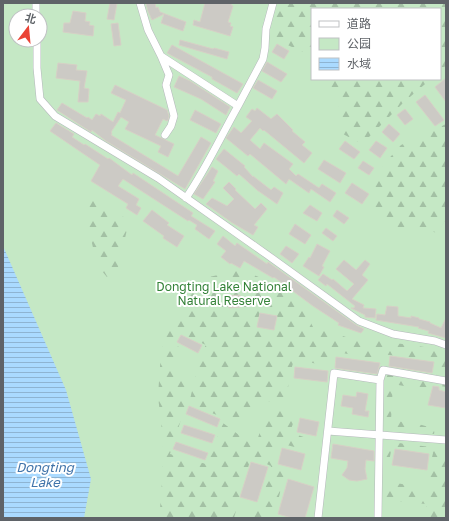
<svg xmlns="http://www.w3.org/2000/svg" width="449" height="521" viewBox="0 0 449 521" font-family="'Golos Text','Noto Sans SC',sans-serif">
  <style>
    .green { fill: #c5e8c5; fill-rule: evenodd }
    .forest { fill: url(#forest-firs) }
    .water { fill: url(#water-rules) }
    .building { fill: #cccac5; stroke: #d6d1c6 }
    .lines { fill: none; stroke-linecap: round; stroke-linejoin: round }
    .minor-casing { stroke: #b5b8bc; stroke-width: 8 }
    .minor { stroke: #fff; stroke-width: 7 }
    .labels { text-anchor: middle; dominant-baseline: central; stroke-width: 4; stroke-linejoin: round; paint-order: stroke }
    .park-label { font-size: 12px; fill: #348238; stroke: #fff }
    .water-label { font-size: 13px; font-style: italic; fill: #4174aa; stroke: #fff }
  </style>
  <defs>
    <pattern id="forest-firs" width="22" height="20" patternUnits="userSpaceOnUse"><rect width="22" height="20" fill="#c5e8c5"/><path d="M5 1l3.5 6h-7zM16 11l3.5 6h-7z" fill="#a3c0a4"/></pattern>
    <pattern id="water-rules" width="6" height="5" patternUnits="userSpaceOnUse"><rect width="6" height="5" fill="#aadaff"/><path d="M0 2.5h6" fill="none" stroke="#8eb4d2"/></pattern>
  </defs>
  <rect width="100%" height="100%" fill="#f1efe8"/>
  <!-- green -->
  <path class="green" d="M3,3H446V518H3ZM312,9H440V79H312ZM16,16H40V40H16Z"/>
  <!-- forest -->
  <path class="forest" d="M279,3H446V65L440,72V9H312V56L272,38L276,10Z
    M327,79H431L404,102L362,144L343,134L342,114Z
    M446,124V219L437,233L414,226L393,228L373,210L374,187L384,164L401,145Z
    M89,192L129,221L118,268L111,282L97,265L86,217Z
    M241,270C263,278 290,290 304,310C307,315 310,321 313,327L346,337L377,342V334L395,343L446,350V377L436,376L438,360L380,354L379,361L334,351L329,367L325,365L294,360C289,375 289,389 284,404L255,399L239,427L227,419L189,404L200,355L206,345L178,332L173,342L181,349L174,376L190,383L186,404L170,454L206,464L223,423L255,447L266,413L295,408L296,415L290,432L309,439L306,450L279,443L274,461L285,472L277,505L269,511L268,518H253L251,507L261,504L271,466L251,457L234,518H156L160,509L162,481L163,440L158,396L161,352L166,334L191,295L209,277Z
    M387,374L446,384V387L430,384L426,390L393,384L391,420L422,425L435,429L434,434L381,425Z
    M383,441L446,449V508L443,518H426V504L384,500L385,481L430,489L428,475L433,453L392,446L388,467H384Z"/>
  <!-- water -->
  <path class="water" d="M3,246L66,390L91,479L84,518H3Z"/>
  <!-- building -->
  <path class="building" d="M110,3H117L114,20L107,19Z
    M146,3H155L156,8L158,7L160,12L186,22L183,31L161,23L164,14L152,20L148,11Z
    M205,3H232L231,5L233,6L228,22L231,23L230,26L233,27L230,36L193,25L194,20L200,22Z
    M73,11L86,13L85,21L90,22L89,25L94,26L93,36L63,32L64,23H70Z
    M118,23L121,45L114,46L111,24Z
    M180,40L213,49L214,48L229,52L227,59L179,45Z
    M277,44L289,51L284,59L272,52Z
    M172,45L243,84L237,93L212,79V77L167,53Z
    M267,62L287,74L281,82L262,71Z
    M58,63L77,65L76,70L87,71L84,88L89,89L88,102H78L80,81L56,78Z
    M179,76L190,81L230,107L226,115L201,99L174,87Z
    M446,78V102L435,87Z
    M258,80L277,91L272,99L253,88Z
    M115,85L167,110L169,116L168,120L167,121L163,119L155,135L174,144L168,157L158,152L161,146L125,129L129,122L121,117L111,132L112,133L111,135L178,176L201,137L211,143L185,189L106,141L92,130L91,132L57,110L62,103L87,118L88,117L92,120L96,114L100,116L101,114L113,122L118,112L120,113L126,100L111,93Z
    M425,95L444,120L435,126L416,102Z
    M257,108L271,119L277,114L293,130L292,131L305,142L302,145L312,153L304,163L264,130L263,131L260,128L250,140L260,149L264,143L293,164L289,169L296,176L298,174L319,188L322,184L336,193L330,202L311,189L309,193L289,179L286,184L250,154L248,156L226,138L234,127L241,133L252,121L246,117L252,109L255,111Z
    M405,109L413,119L405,125L397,115Z
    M195,110L221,124L216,133L190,120Z
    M56,123L74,134L72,137L84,145L85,144L108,159L109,158L132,175L133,173L193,213L191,216L215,231L209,239L195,229L197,225L189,220L188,221L123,179L118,186L139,199L136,205L141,208L137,215L126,208L128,204L91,181L100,165L50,131Z
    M389,124L400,134L393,142L382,132Z
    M345,141L360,152L354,159L339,149Z
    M376,141L387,148L380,158L369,150Z
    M224,149L245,166L244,167L253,177V176L271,190L274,187L283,193L277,204L257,190L239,174L237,176L216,159Z
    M324,160L346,173L340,183L318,169Z
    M363,161L374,168L369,175L358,168Z
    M212,167L218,171L213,181L215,182L203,199L194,194Z
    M229,182L236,189L235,190L255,209L261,203L267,209L254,225L258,227L253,235L231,222L206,204L212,198L227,206L234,199L223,188Z
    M352,183L369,194L362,204L345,193Z
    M310,205L322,213L317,221L303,213Z
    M152,210L169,223L167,225L184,236L177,247L163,238L164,236L143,221Z
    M337,210L349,218L344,224L333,216Z
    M295,224L311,235L305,244L289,234Z
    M326,228L337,236L333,241L322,233Z
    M223,236L235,246L237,243L267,264L268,262L356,325L364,329L361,333L338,325L339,323L313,306L274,277L273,278L244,261L240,268L231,263L230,264L221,257L226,251L217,244Z
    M317,244L330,251L322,266L324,267L319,276L303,266L309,257L310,258Z
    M286,246L299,254L292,263L280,254Z
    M344,260L356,270L365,260L370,264L362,275L368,280L352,299L364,305L363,308L376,309L375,318L365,317V315L351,308H354L355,306L327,284L326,286L318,280L323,274L332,280L333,279L347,291L354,284L336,269Z
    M240,295L241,307L229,308L227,296Z
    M387,306L398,307V316L411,318V316L419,318V319L430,322V323L441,328L446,318V338L428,333L429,331L418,328L419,327L376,320L377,314L385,315Z
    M260,313L277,316L274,330L257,327Z
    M181,335L202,345L198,353L177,342Z
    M390,356L434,362L432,373L389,366Z
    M336,357L380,363L379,367L377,374L335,368Z
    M295,367L328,371L327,382L294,378Z
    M433,386L439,387V390L446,392V408L428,405Z
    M357,392L368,394L365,411H369L368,417L352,414L353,408L341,406L343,395L356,397Z
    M189,406L220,419L217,427L186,414Z
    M300,418L319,422L316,436L297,432Z
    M184,425L215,435L212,443L181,433Z
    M176,442L208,453L205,460L173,449Z
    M333,444L374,451V461L366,460L365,469L367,479L357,481L349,480L342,475L347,468L348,461L331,458Z
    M282,448L305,454L301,470L278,464Z
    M395,449L429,454L427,470L392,465Z
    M251,462L268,467L257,502L240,497Z
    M288,479L314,487L305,518H292L278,514Z"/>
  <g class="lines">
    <!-- minor casing -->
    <g class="minor-casing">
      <path id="minor" d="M140,3L148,30L161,56L238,106C221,136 206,169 186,198
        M36,16V3
        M37,40V68L40,99L55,116L158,178L266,254L359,321L393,334L435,341L446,345
        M161,56L169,75L166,85L174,116L171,126L165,135
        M238,106L263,59L265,48L266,29L273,3
        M380,380L383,370L446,381
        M328,431L446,440
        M318,518L334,373L380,380L378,518"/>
    </g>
    <!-- minor -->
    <use href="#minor" class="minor"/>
  </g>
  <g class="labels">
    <!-- park labels -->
    <g class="park-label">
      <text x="224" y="286">Dongting Lake National<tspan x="224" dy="14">Natural Reserve</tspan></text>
    </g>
    <!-- water labels -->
    <g class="water-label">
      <text x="45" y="467">Dongting<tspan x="45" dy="15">Lake</tspan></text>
    </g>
  </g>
  <!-- border -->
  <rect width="449" height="521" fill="none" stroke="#5f6368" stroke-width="8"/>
  <!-- legend -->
  <rect x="311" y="8" width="130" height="72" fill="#ffffff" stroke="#bfc1c3"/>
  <rect x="319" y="21" width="20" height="6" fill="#ffffff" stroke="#bfc1c3"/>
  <text x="347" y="28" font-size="12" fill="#5f6368">道路</text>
  <rect x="319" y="38" width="20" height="12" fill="#c5e8c5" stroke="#bfc1c3"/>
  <text x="347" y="48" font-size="12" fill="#5f6368">公园</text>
  <rect x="319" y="58" width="20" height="12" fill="url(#water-rules)" stroke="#bfc1c3"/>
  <text x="347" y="68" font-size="12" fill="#5f6368">水域</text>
  <!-- north arrow -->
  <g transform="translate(28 28) rotate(16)"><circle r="19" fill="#ffffff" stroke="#bfc1c3"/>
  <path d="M0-3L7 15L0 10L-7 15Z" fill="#ea4335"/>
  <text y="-6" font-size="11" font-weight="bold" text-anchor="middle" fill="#5f6368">北</text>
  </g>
</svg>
